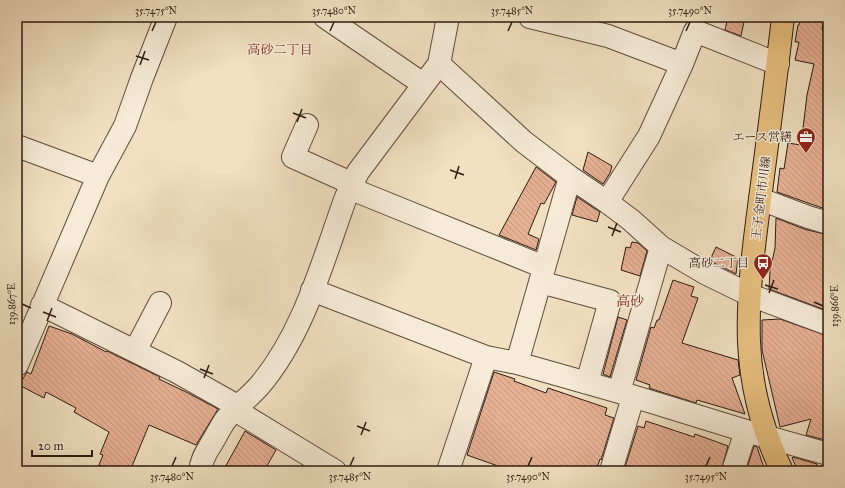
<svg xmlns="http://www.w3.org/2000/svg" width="845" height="488" viewBox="0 0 845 488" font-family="'IM FELL Great Primer','Noto Serif JP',serif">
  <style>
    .building { fill: url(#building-back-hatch); stroke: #2c1a11 }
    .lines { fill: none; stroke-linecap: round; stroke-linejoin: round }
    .minor-casing { stroke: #5d4c3d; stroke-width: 24 }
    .major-casing { stroke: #2c1a11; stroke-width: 24 }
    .minor { stroke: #f6ebd7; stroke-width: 22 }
    .major { stroke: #e8c080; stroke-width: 22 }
    .ticks { fill: none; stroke: #2c1a11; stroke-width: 1.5 }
    .labels { text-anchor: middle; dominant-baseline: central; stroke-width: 3; stroke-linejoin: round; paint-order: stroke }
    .poi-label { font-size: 12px; fill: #2c1a11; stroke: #f6ebd7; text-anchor: end }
    .street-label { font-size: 12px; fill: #2c1a11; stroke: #f6ebd7 }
    .neighbourhood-label { font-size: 13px; fill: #7a1f14; stroke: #f6ebd7 }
    .quarter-label { font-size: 14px; fill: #7a1f14; stroke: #f6ebd7 }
    .neatline { fill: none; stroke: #2c1a11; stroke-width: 1.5 }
    .ticks-label { font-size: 10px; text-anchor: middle; fill: #2c1a11 }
  </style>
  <defs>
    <pattern id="building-back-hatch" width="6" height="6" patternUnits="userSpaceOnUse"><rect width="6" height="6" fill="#e6b093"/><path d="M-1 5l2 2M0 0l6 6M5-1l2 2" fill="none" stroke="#c5977e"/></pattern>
  </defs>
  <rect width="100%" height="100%" fill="#f1e0c1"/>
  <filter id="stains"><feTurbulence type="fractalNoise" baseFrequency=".005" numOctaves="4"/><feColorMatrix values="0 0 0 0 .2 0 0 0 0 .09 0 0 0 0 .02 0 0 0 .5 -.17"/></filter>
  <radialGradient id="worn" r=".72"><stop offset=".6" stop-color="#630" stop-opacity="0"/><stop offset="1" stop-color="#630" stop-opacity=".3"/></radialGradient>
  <!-- building -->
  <path class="building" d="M728,17H745L741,36L725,30Z
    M800,17H824L822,29L828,30V210L777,192L780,168L784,169L788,143L801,145L807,95L814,64L795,60L799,42H795L798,25H799Z
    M588,152L612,166L610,173L603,184L583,170Z
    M536,167L556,182L544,204L541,203L528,234L539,239L536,250L499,235Z
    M577,197L600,212L597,222L572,215Z
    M776,218L804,229L828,235V311L769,289L770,271L775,248Z
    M632,242L638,243L647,251L640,276L621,270L626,247L630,248Z
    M716,247L738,258L736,274L714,263L710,260Z
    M673,280L694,287L691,296L698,298L682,343L738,360L740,375L732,378L745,414L697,400L696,403L661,392L649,388L650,385L636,380L651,327L654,328L657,320H659Z
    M618,317L627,320L610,377L603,374Z
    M780,319L828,336V430L825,440L806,435L811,419L780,427L762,350V320Z
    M49,326L72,334L106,352L107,351L160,377L159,379L188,393L218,409L196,445L149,425L130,471H114L99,465L103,455L100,454L109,432L74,412L76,408L46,392L44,398L19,385L27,372L31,374Z
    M494,372L515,379L514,381L546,393L548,388L607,408L605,415L614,418L601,460L600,459L596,471H512L467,455Z
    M646,421L694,437L695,434L728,446L721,471H638L625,467L638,426L644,428Z
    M245,431L276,450L264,471H223Z
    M754,446L757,447L765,471H746Z
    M793,457L817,464L815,471H798L792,458Z"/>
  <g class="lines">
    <!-- minor casing -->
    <g class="minor-casing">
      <path id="minor" d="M325,17L423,84
        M530,17L608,36L682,64
        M439,64L524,142L570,177L607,202L631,220L661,247L705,273L750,295L828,324
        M307,125L293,157L342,179L361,193L544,267
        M17,146L98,176
        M760,199L808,217L828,223
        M607,202L649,136L682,64L695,31L778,64
        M540,282L610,301L587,383
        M312,290L486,357L517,363L619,392L746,431L828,454
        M42,305L177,372L232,403L235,410L335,471
        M135,351L160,303
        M517,363L570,177
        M17,365L98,176L125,126L142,78L166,17
        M619,392L661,247
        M200,471C201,461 205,454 210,446C215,438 219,430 224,422C234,408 249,398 260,385C304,333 323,260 346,197L358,172L439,64L448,17
        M448,471L486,357
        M611,471L633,397
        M733,471L746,431"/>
    </g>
    <!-- major casing -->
    <g class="major-casing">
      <path id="major" d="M782,471C763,432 751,386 749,342C747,287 756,231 763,176C770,123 777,70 783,17"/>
    </g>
    <!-- minor -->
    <use href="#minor" class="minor"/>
    <!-- major -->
    <use href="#major" class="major"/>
  </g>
  <!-- ticks -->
  <path class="ticks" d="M152,31L156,22M330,31L334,22M508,31L512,22M686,31L690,22M136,56L149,60M140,65L145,51M293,113L306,118M297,122L302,109M450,170L464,175M455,179L459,166M608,227L621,232M612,236L617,223M765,285L778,289M769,293L774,280M814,302L823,306M22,304L31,308M43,312L56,317M47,321L52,308M200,369L213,374M204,378L209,365M357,426L370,431M361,435L366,422M172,466L176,457M350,466L354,457M528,466L532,457M706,466L710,457"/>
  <!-- icons -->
  <defs>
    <g id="office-pin" transform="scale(1)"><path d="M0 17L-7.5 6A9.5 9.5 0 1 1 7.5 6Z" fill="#8f2418" stroke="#f6ebd7"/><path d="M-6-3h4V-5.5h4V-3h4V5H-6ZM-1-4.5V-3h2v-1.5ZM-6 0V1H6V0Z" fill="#fff"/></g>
    <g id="bus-pin" transform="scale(1)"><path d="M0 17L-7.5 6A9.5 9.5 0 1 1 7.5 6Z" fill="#8f2418" stroke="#f6ebd7"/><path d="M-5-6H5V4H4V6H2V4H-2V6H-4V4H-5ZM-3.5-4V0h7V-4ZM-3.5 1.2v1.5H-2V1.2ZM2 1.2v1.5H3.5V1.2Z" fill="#fff"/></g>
  </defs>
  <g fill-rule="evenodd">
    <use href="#office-pin" x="806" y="137"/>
    <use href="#bus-pin" x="763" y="263"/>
  </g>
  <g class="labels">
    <!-- poi labels -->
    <g class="poi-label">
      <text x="792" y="137">エース営繕</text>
      <text x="749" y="263">高砂二丁目</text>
    </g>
    <!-- street labels -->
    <g class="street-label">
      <text transform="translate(761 198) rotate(-83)">王子金町市川線</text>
    </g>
    <!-- neighbourhood labels -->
    <g class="neighbourhood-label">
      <text x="280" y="50">高砂二丁目</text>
    </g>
    <!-- quarter labels -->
    <g class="quarter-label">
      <text x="630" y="301">高砂</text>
    </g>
  </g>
  <!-- margin -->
  <rect width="845" height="488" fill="none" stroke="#f1e0c1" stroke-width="44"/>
  <!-- scale -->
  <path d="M32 450v6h60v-6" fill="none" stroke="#2c1a11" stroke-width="2"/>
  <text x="38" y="450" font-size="12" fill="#2c1a11" stroke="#f6ebd7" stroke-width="3" paint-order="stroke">20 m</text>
  <rect x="22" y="22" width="801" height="444" class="neatline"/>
  <g class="ticks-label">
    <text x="156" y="14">35.7475°N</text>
    <text x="334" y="14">35.7480°N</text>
    <text x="512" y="14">35.7485°N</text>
    <text x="690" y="14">35.7490°N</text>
    <text transform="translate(11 304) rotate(-90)" y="4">139.867°E</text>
    <text transform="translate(834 306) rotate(-90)" y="4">139.866°E</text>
    <text x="172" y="480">35.7480°N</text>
    <text x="350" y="480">35.7485°N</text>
    <text x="528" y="480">35.7490°N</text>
    <text x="706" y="480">35.7495°N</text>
  </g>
  <rect width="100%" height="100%" filter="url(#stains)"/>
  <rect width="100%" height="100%" fill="url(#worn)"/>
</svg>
